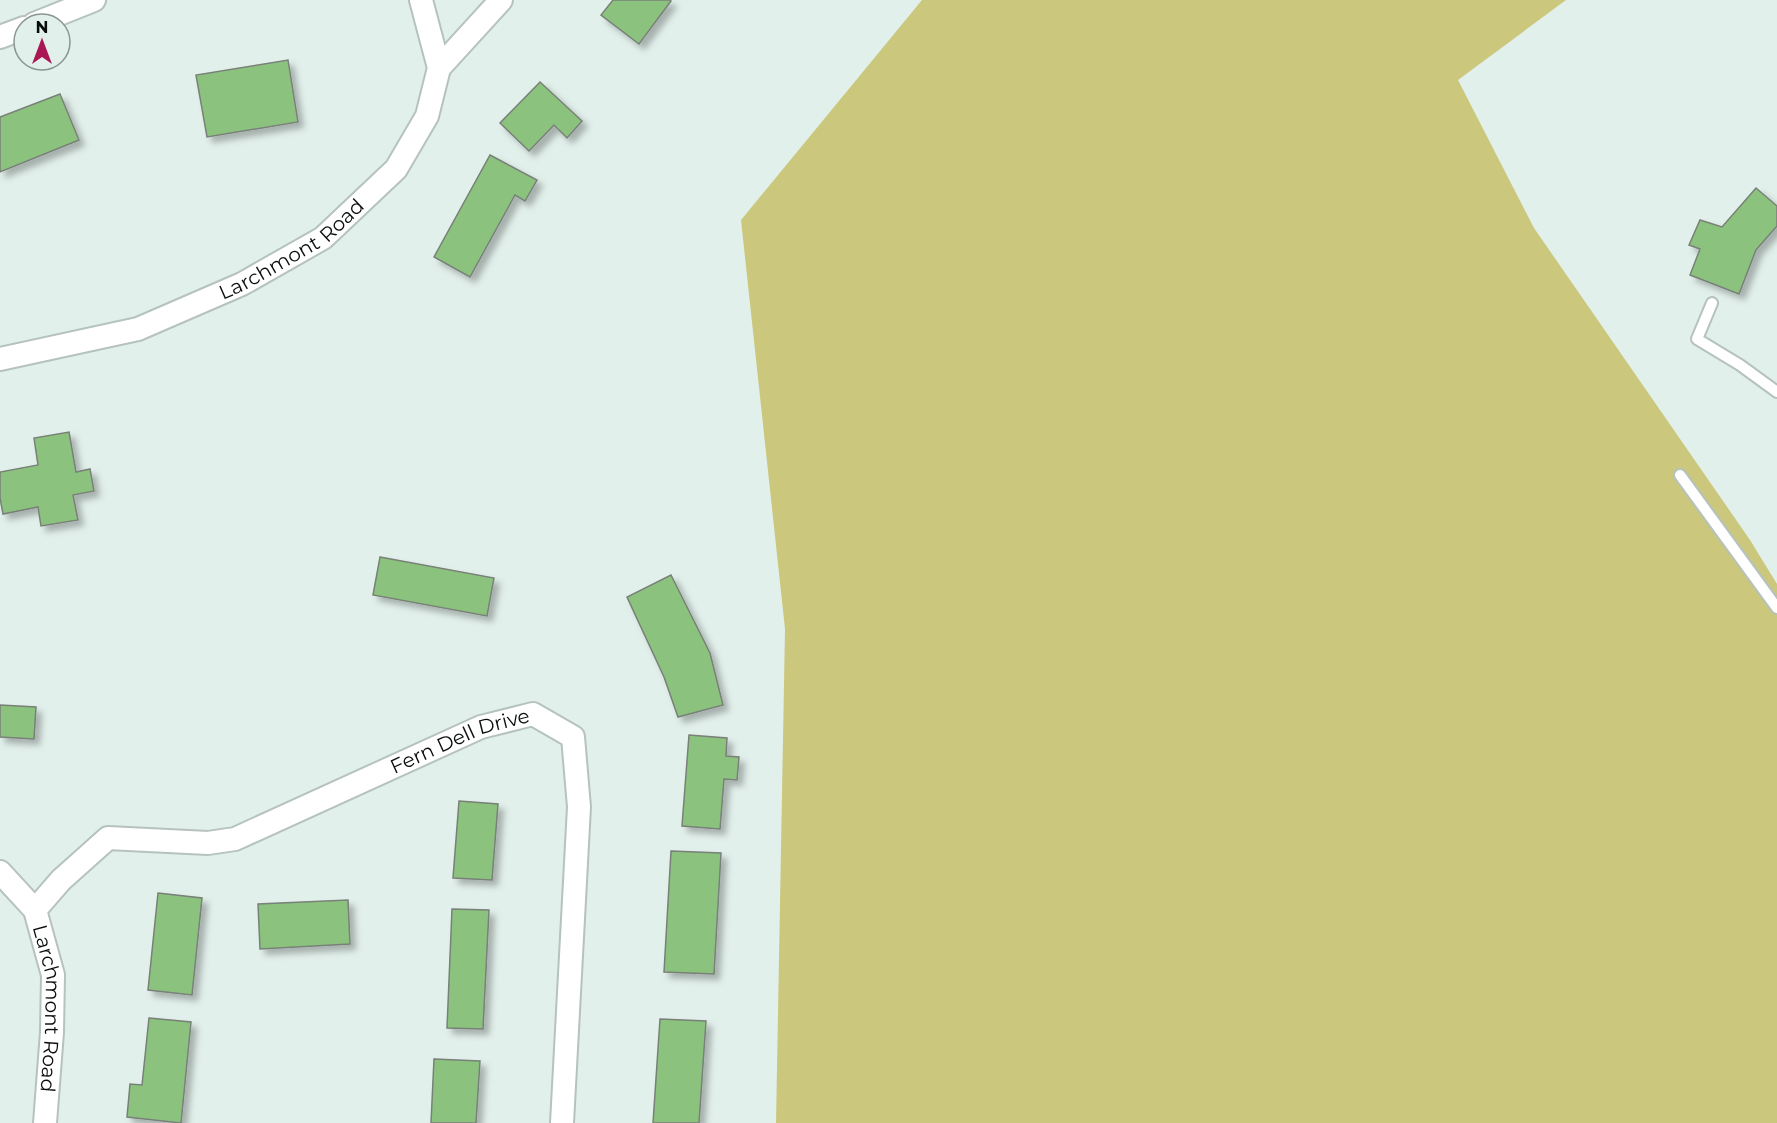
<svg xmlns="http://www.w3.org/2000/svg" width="1777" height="1123" viewBox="0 0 1777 1123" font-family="Montserrat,sans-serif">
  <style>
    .green { fill: #cbc77d }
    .building { fill: #8bc37e; stroke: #798078; stroke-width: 1.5; filter: url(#shadow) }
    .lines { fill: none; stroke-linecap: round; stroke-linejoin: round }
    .lane-casing { stroke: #b5c2be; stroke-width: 14 }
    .street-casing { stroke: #b5c2be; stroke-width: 26 }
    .lane { stroke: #fff; stroke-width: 10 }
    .street { stroke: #fff; stroke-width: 22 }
    .labels { text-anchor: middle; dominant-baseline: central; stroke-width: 4.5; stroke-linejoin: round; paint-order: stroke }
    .street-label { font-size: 20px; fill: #090d0c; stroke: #e2f0eb }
  </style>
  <defs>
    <filter id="shadow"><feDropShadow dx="5.5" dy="5.5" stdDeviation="3" flood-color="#0004"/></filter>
  </defs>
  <rect width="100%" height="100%" fill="#e2f0eb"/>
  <!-- green -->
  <path class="green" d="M922,0H1566L1458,80L1534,228L1750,540L1777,584V1123H776L785,629L741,220Z"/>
  <!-- building -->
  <path class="building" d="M613,0H670L671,1L639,44L601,15Z
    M288,60L298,122L207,137L196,75Z
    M540,82L582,121L567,138L554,125L529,151L500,123Z
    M60,94L79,140L0,172V117Z
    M490,155L537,180L525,201L515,195L470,277L434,257Z
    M1756,188L1777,206V226L1756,250L1739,294L1690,275L1700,249L1689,245L1700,220L1722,227Z
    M69,432L76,472L90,469L94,491L73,495L78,520L41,526L38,507L3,514L0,498V472L38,465L34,438Z
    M380,557L494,578L487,616L373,595Z
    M671,575L710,653L723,705L678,717L664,677L627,597Z
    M0,705L36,707L34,739L0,737Z
    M689,735L727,738L726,756L739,757L737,780L724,779L720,829L682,826Z
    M459,801L498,804L492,880L453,878Z
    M671,851L721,853L714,974L664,972Z
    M158,893L202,898L192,995L148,990Z
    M348,900L350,944L260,949L258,904Z
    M452,909L489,910L483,1029L447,1028Z
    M149,1018L191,1022L181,1123L127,1117L130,1084L142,1085Z
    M660,1019L706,1021L699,1123H653Z
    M434,1059L480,1061L476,1123H431Z"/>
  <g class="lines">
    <!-- lane casing -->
    <g class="lane-casing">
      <path id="lane" d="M1712,303L1697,339L1740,365L1777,392
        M1680,475L1777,608"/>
    </g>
    <!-- street casing -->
    <g class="street-casing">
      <g id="street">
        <path d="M34,24L94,0"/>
        <path d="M0,37L24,28"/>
        <path d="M439,68L501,0"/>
        <path id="s1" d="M0,359L138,329L242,284L323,238L396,169L427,116L439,68L421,0"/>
        <path id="s2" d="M0,872L35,910L53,975L52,1032L45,1123"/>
        <path id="s3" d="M35,910L61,880L108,838L208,843L235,839L481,727L533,714L573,737L579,807L562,1123"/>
      </g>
    </g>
    <!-- lane -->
    <use href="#lane" class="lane"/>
    <!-- street -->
    <use href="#street" class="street"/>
  </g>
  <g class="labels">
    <!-- street labels -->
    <g class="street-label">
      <text stroke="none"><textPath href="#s1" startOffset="315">Larchmont Road</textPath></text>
      <text stroke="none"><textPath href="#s3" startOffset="476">Fern Dell Drive</textPath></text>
      <text stroke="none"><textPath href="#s2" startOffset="152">Larchmont Road</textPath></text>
    </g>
  </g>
  <!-- north arrow -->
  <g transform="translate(42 42)"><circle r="28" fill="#e2f0eb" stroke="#8b9592" stroke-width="1.5"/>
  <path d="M0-4.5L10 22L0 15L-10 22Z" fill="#a91852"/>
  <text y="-9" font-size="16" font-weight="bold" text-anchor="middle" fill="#090d0c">N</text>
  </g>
</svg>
